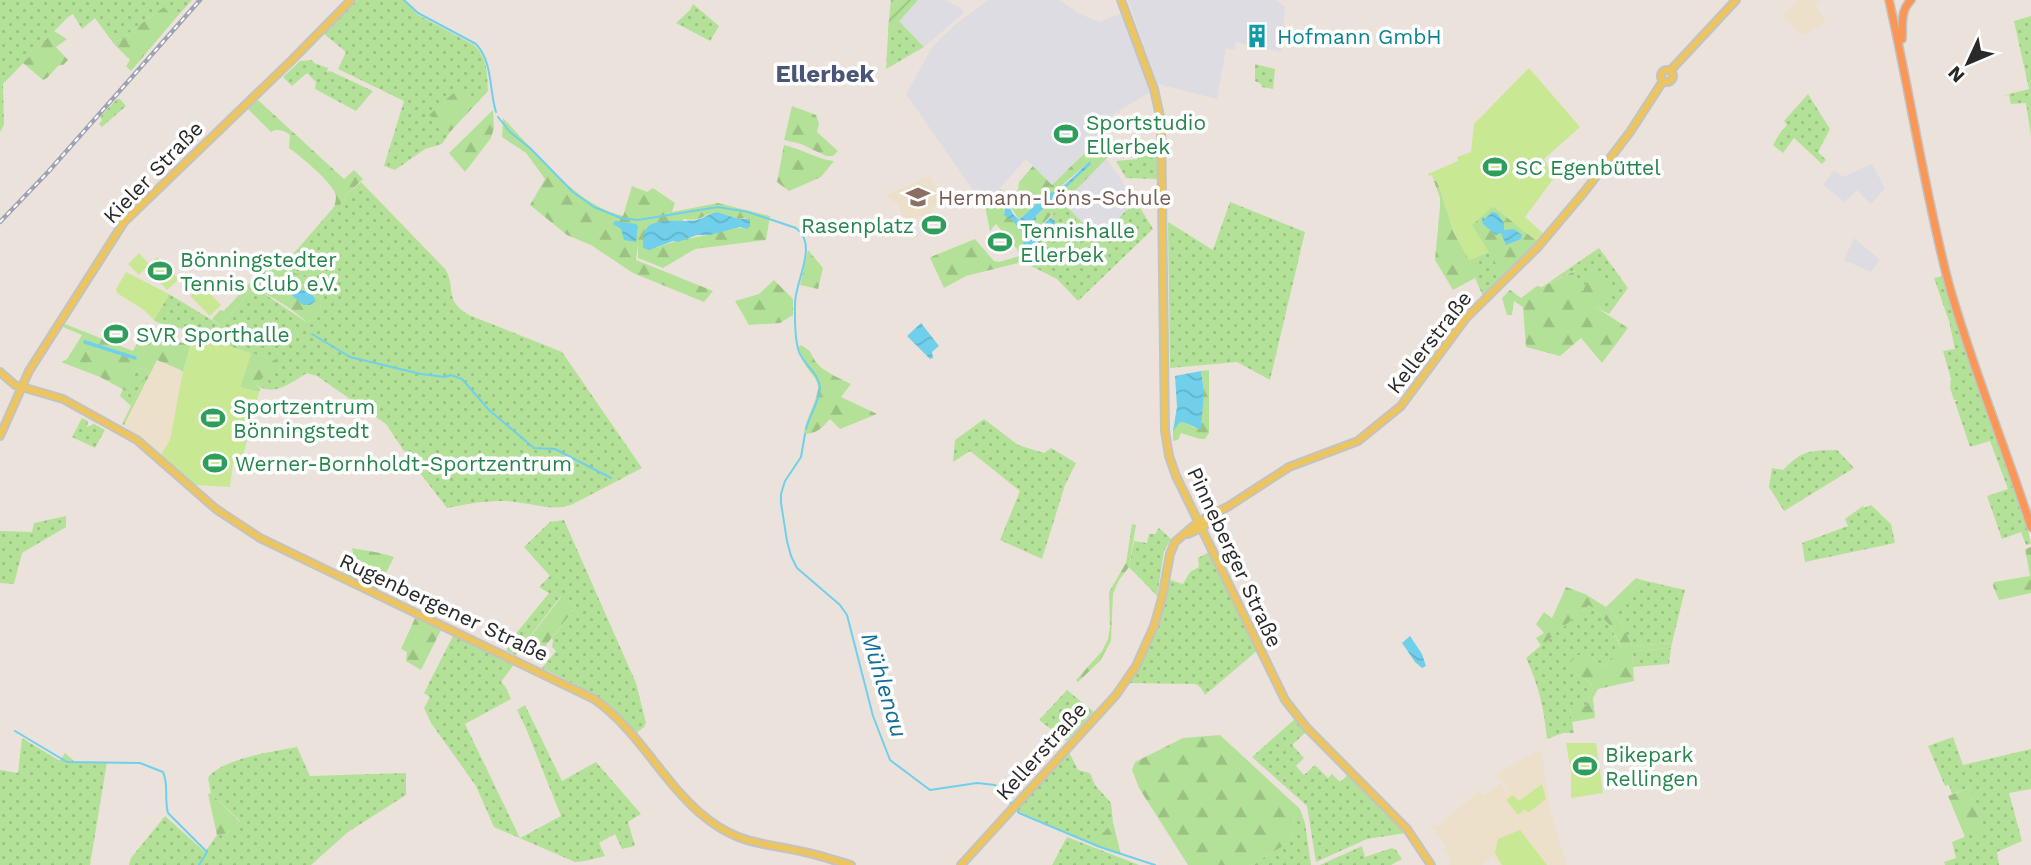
<svg xmlns="http://www.w3.org/2000/svg" width="2031" height="865" viewBox="0 0 2031 865" font-family="'Work Sans',sans-serif">
  <style>
    .industrial { fill: #dddce3 }
    .education { fill: #ece0ca }
    .grass { fill: url(#grass-dots) }
    .forest { fill: url(#forest-firs); fill-rule: evenodd }
    .garden { fill: url(#garden-furrows) }
    .pitch { fill: #c8e894 }
    .water { fill: url(#water-waves) }
    .lines { fill: none; stroke-linecap: round; stroke-linejoin: round }
    .stream { stroke: #70d0eb; stroke-width: 2 }
    .canal { stroke: #70d0eb; stroke-width: 3.5 }
    .major-casing { stroke: #c3c3c3; stroke-width: 10 }
    .highway-casing { stroke: #c3c3c3; stroke-width: 10 }
    .major { stroke: #edc55e; stroke-width: 6 }
    .highway { stroke: #fa9757; stroke-width: 7 }
    .rail-casing { stroke: #9ea2b3; stroke-width: 4.5 }
    .rail { stroke: #fff; stroke-width: 2; stroke-dasharray: 5; stroke-linecap: butt }
    .labels { text-anchor: middle; dominant-baseline: central; stroke-width: 7; stroke-linejoin: round; paint-order: stroke }
    .culture-label { font-size: 21px; fill: #0d838f; stroke: #fff; text-anchor: start }
    .leisure-label { font-size: 21px; fill: #27864d; stroke: #fff; text-anchor: start }
    .street-label { font-size: 21px; fill: #292929; stroke: #fff }
    .education-label { font-size: 21px; fill: #785e54; stroke: #fff; text-anchor: start }
    .water-label { font-size: 23px; font-style: italic; fill: #106d96; stroke: #fff }
    .quarter-label { font-size: 24px; font-weight: bold; fill: #4b5578; stroke: #fff }
  </style>
  <defs>
    <pattern id="grass-dots" width="8" height="8" patternUnits="userSpaceOnUse" patternTransform="scale(1.75)"><rect width="8" height="8" fill="#b4e198"/><path d="M2 2h.1M6 6h.1" fill="none" stroke="#9bc183" stroke-width="1.8" stroke-linecap="round"/></pattern>
    <pattern id="forest-firs" width="22" height="20" patternUnits="userSpaceOnUse" patternTransform="scale(1.75)"><rect width="22" height="20" fill="#b4e198"/><path d="M5 1l3.5 6h-7zM16 11l3.5 6h-7z" fill="#9bc183"/></pattern>
    <pattern id="garden-furrows" width="10" height="10" patternUnits="userSpaceOnUse" patternTransform="scale(1.75)"><rect width="10" height="10" fill="#b4e198"/><path d="M-1 1l2-2M0 10L10 0M9 11l2-2" fill="none" stroke="#9bc183"/></pattern>
    <pattern id="water-waves" width="16" height="10" patternUnits="userSpaceOnUse" patternTransform="scale(1.75)"><rect width="16" height="10" fill="#70d0eb"/><path d="M0 5q4-4 8 0t8 0" fill="none" stroke="#61b3ca"/></pattern>
  </defs>
  <rect width="100%" height="100%" fill="#ebe3db"/>
  <!-- industrial -->
  <path class="industrial" d="M918,0H945L962,9L964,13L924,47L899,21Z
    M988,0H1059L1080,14L1099,22L1122,13L1150,92L1094,126L1100,137L1052,185L1026,159L984,206L906,94L933,46L956,24Z
    M1128,0H1276L1285,7L1281,52L1236,42L1234,50L1226,48L1217,99L1158,84Z
    M1106,158L1136,201L1098,238L1062,202Z
    M1872,164L1885,188L1871,204L1857,190L1845,202L1823,185L1834,170L1843,177Z
    M1854,238L1880,260L1871,272L1844,260Z"/>
  <!-- education -->
  <path class="education" d="M1798,0H1821L1815,4L1826,23L1803,35L1800,34L1782,15Z
    M930,176L936,190L943,188L948,200L932,207L933,212L908,221L902,215L897,202H893L886,195Z
    M157,360L183,371L170,440L161,455L124,425Z
    M1538,751L1542,754L1550,811L1567,865H1499L1492,857L1482,865H1449L1451,861L1443,850L1446,846L1430,824L1438,826L1479,791L1484,796L1500,783L1507,792L1509,791L1496,774Z"/>
  <!-- grass -->
  <path class="grass" d="M0,0H192L175,19L164,7L114,44L95,18L82,29L73,14L67,18L3,84L4,125L0,132Z
    M357,0H404L418,15L474,45C488,58 487,74 488,91L475,105L458,89L430,115L450,132L442,144L425,149L395,170L384,166L404,101L338,69L346,52L324,34Z
    M693,4L719,26L710,41L676,23L690,10Z
    M2031,16V136L2026,103L2011,104L2009,95L2002,96L2029,89L2014,21Z
    M899,21L924,47L886,69L888,34Z
    M312,60L314,63L328,68L327,72L330,71L373,91L356,111L315,89L316,82L307,73L292,86L283,77L300,61Z
    M1255,64L1275,69L1273,89L1262,87L1261,84L1255,81Z
    M1808,94L1830,129L1818,152L1826,160L1822,164L1794,138L1783,153L1773,145L1780,133L1787,125L1784,121Z
    M117,99H120L126,106L102,127L99,124L102,120L100,117Z
    M1137,145H1158L1160,179L1126,178L1116,161L1138,159Z
    M361,182L446,270C456,291 444,300 469,315L562,352L642,468L571,505C551,511 535,504 515,502C493,499 468,504 447,508L410,460L386,424L317,376L307,373C290,383 275,397 256,385L277,361L211,341L212,336L252,290L260,291L308,323L320,309L323,290L314,280L285,270L341,204L346,195Z
    M1136,201L1153,229L1078,301L1057,279L1031,266L1034,258L1039,263L1046,254L1037,244C1041,232 1050,234 1052,219L1050,218L1062,202L1098,238Z
    M1230,202L1305,232L1270,380L1237,362L1170,368L1168,222L1213,250Z
    M1599,248L1628,288L1609,314L1593,306L1610,291L1590,273L1583,291L1573,285L1576,270L1542,287Z
    M1489,252L1504,276L1483,296L1475,278L1478,274L1469,260Z
    M1943,276L1969,363L2027,526L2031,544L2026,545L2021,532L2002,539L1987,496L2008,489L1990,441L1970,447L1955,402L1957,400H1954L1950,388L1951,379L1943,351L1955,349L1949,321L1934,278Z
    M169,294L220,325L210,336L156,322L154,320Z
    M138,368L149,370L131,406L120,396L123,389L126,390Z
    M82,418L88,421L87,427L94,424L105,430L95,448L72,437Z
    M984,419L1018,445L1044,453L1051,448L1076,463L1065,485L1042,559L1000,540L1020,491L970,451L953,462L955,440Z
    M1837,450L1854,468L1784,511L1769,487L1772,468L1783,470C1803,449 1810,451 1837,450Z
    M1871,505L1891,524L1895,543L1805,562L1802,543L1848,526L1845,519L1863,506L1864,508Z
    M66,516V527L22,553L14,584L0,583V531L32,532L34,523Z
    M564,520L636,683L646,723L644,727L635,734C612,701 577,685 542,668L556,651L552,647L553,640L552,638L576,607L560,597L516,655L506,651L515,638L514,636L549,593L539,587L550,576L524,547L550,522Z
    M1159,528L1171,539L1164,551L1157,596L1129,567L1134,541L1147,543L1149,534H1155Z
    M1209,552L1258,650L1205,695L1201,688L1196,684L1129,683C1151,651 1162,616 1167,579L1183,584L1190,572L1199,567L1198,558Z
    M1642,580L1685,590L1672,643L1632,646L1621,622L1610,611Z
    M1589,605L1609,624L1621,647L1604,667L1588,655L1576,674L1591,683L1593,691L1589,696L1586,706L1570,709L1574,733H1563L1547,739C1544,709 1539,686 1526,658Z
    M454,634L515,663L501,682L505,686L511,699L465,724L520,838L561,816L525,726L517,710L525,705L562,781L596,762L641,814L628,822L635,846L622,849L615,834L599,843L605,856L585,861L575,862L494,827L476,786L431,723L424,708L430,697L424,693Z
    M1671,648L1669,664L1633,667L1632,651Z
    M1067,690L1094,712L1067,741L1039,720Z
    M1296,718L1307,731L1292,745L1304,758L1296,766L1304,775L1315,765L1328,778L1332,774L1340,782L1350,773L1406,833L1367,839L1316,862L1307,806L1252,757Z
    M1953,737L1963,765L2031,749V789L2009,793L2022,841L1997,852L1999,865H1945L1944,862L1956,858L1952,842L1984,829L1969,788L1952,794L1949,785L1945,786L1928,746Z
    M22,738L60,761L65,753L75,762H107L90,865H0V770L18,773Z
    M297,747L310,776L406,773V795L348,832L311,865H129L131,858L165,816L205,852L217,835L228,833L240,821L211,793L208,778C220,759 275,751 297,747Z
    M1068,750L1078,770L1090,773L1095,785L1111,803L1113,822L1094,844L1015,810Z
    M1294,815L1305,823L1311,865H1251L1288,843L1292,834Z
    M1067,837L1139,865H1052Z
    M1362,846L1365,857L1392,848L1396,850L1402,859L1391,865H1320Z"/>
  <!-- forest -->
  <path class="forest" d="M164,7L175,19L131,71L126,66L130,60L114,44Z
    M54,31L67,39L56,47L68,60L63,65H59L47,78L43,80L23,63Z
    M459,88L475,105L450,132L429,115Z
    M258,100L344,179L354,170L363,179L346,195L341,204L286,270L314,280L323,290L320,309L308,323C295,311 270,293 252,290L212,336L211,341L194,335L183,371L157,360L124,425L122,424L149,370L138,368L126,391L100,377L61,362L67,359L82,335L63,327L65,324L133,351L142,333L187,344L192,332L209,337L220,325L212,319L220,310L224,311L259,273L238,265L239,259L269,270L281,268L334,207C336,201 337,196 334,191C326,177 301,157 289,148L290,135C285,131 277,128 271,132L248,109Z
    M792,106L816,115L819,123L817,132L838,151L833,156H826L801,144L784,140Z
    M493,110L494,128L491,138L465,172L449,153Z
    M503,118C537,153 574,204 623,216L632,186L647,192L653,188L675,203L672,212L718,203L770,216L766,240L695,249L663,268L638,258V243L636,260L713,291L704,302L633,273L591,245L567,235L530,205L545,179L526,153L502,137ZM717,212L739,219L745,218L746,229C735,226 723,231 712,234C693,238 674,240 656,248L684,219C702,222 702,214 717,212Z
    M1098,140L1108,157L1023,244L1029,249L1033,246L1038,249L1031,266L1022,262L966,276L944,288L930,258L933,256L975,239L994,261L999,262L1020,256L1017,249L996,224L990,231L985,206L1000,189L1013,195L1018,190L1019,182L1033,166L1052,185ZM1090,161C1070,185 1047,204 1026,227L1018,225L1004,213L1005,208L1002,203L1006,199L1019,220L1046,195L1052,194Z
    M784,145C802,149 816,159 834,161L821,177L789,191L777,182Z
    M1437,180L1454,233L1478,274L1475,278L1453,290L1435,260L1440,207V198L1434,181Z
    M1493,206L1538,242L1504,276L1471,225Z
    M808,250L823,268L818,289L800,285Z
    M1577,270L1574,285L1583,291L1590,272L1611,291L1594,306L1628,328L1602,363L1581,338L1560,356L1526,347L1523,307L1514,301L1512,315H1507L1502,298L1510,290L1521,298L1537,286L1542,287Z
    M774,280L793,299V315L780,323L749,325L735,301L759,294Z
    M801,345C814,353 809,352 816,362C822,371 841,379 851,384L841,397L877,414L840,429L830,419C822,428 816,434 804,434C805,420 819,397 818,386C817,377 808,371 804,363C801,358 800,352 798,347Z
    M251,353L278,361L256,385L261,389L259,392L240,387Z
    M1209,370V433L1205,439H1200L1181,433L1178,440L1173,441V431L1179,422H1184L1195,428L1202,423L1200,416L1204,391L1201,371Z
    M1132,524L1136,525L1129,567L1119,580L1113,594L1111,641L1100,661L1078,682L1076,680L1102,651L1108,639L1110,626L1109,592L1126,563Z
    M2031,547V593L1999,600L1993,586L1994,582L2030,576L2025,549Z
    M352,548C366,551 380,552 394,557L377,591L346,575L354,559Z
    M1636,578L1642,580L1610,611L1621,622L1632,646L1672,643L1671,648L1632,651L1634,681L1598,689L1593,698L1595,718L1572,722L1570,708L1586,706L1589,696L1593,691L1591,683L1576,674L1570,664L1574,655H1588L1604,667L1621,646L1609,624L1589,605L1541,646L1536,638L1544,633L1536,624L1544,612L1552,618L1566,587L1585,594L1606,607Z
    M561,597L576,607L539,654L531,649L528,653L522,655L518,653Z
    M416,616L442,628L421,670L406,661L407,652L401,649Z
    M1220,735L1300,809L1305,823L1294,816L1292,834L1288,843L1251,865H1188L1139,788L1132,770L1135,762L1183,738Z
    M1969,788L1985,830L1965,837L1948,796Z
    M211,793L240,822L228,833L217,835L208,794Z
    M1113,822L1121,855L1092,845Z"/>
  <!-- garden -->
  <path class="garden" d="M891,0H918L888,34V29Z"/>
  <!-- pitch -->
  <path class="pitch" d="M1529,68L1580,127L1544,159L1554,178L1525,217L1544,234L1538,242L1493,206L1472,225L1489,252L1469,260L1454,233L1437,180L1434,181L1432,175L1429,176L1428,174L1458,161L1457,157L1471,152L1474,124Z
    M139,253L149,264L157,257L179,279L167,290L146,268L139,275L128,264Z
    M126,272L169,294L154,320L144,310L117,293L116,289Z
    M202,285L221,305L210,316L190,296Z
    M194,335L251,353L240,387L259,392L243,456L233,463L230,487L195,485L161,455L170,440L183,371Z
    M1566,743H1596L1603,793L1571,798V773Z
    M1542,784L1546,799L1528,813L1525,809L1518,815L1506,800L1513,795L1519,801Z
    M1520,830L1547,865H1502L1495,853L1498,839Z"/>
  <!-- water -->
  <path class="water" d="M1090,161L1091,164L1042,210L1036,216V220H1032L1021,230H1019C1012,217 1013,222 1004,215L1005,208L1000,203V199H1006L1013,214L1019,220L1046,195C1063,191 1077,172 1090,161Z
    M717,212L739,219H750V227L746,229L740,227L710,235H697L678,242L673,241L649,250L643,248C643,243 643,235 645,231C651,216 685,223 697,220C705,218 709,213 717,212Z
    M1492,212L1497,213L1504,223V230L1514,229L1522,235L1521,239L1506,245L1501,233L1496,235L1483,224L1482,217L1485,219Z
    M1050,218L1055,221L1054,225L1038,241L1037,244L1046,256L1043,261L1036,264L1034,258L1038,249L1033,246L1027,250L1022,244Z
    M615,221L636,224L638,226L636,242L624,240L621,229L613,224Z
    M285,283L312,294L316,301L310,305H303L282,287Z
    M921,323L939,346L932,352L933,358L930,359L907,336Z
    M1201,371L1204,391L1201,429C1193,428 1188,422 1180,422L1173,431L1177,407L1175,376Z
    M1410,636L1422,654L1426,666L1422,668L1415,662L1402,643Z"/>
  <g class="lines">
    <!-- stream -->
    <path class="stream" d="M404,0L418,13L476,44C493,62 489,90 496,112
      M498,117L510,132L530,148L573,192L594,207L621,218L638,220L718,207L748,212L796,228C819,245 795,280 795,304C795,319 794,337 799,352C804,365 820,374 820,389C819,402 809,416 806,429
      M312,334L350,357L421,374L445,377L451,375L462,379L489,410L534,448L555,449L611,478
      M805,434L801,457L785,481L781,494V503L787,541L791,556L797,568L840,605L847,615L873,716L890,760L930,790L977,783L995,785L1019,813L1100,847L1155,865
      M15,731L67,762L140,763L163,772C169,784 164,799 168,813L207,852L199,865"/>
    <!-- canal -->
    <path class="canal" d="M85,342L135,358"/>
    <!-- major casing -->
    <g class="major-casing">
      <path id="major" d="M1121,0L1154,89L1161,121L1165,431L1169,456L1176,476L1285,700L1307,728L1407,829L1431,865
        M1661 76a6 6 0 1 1 12 0a6 6 0 1 1-12 0Z
        M1670,71L1736,0
        M0,372L15,385L63,399L137,440L216,509L260,538L594,699C637,729 661,779 700,813C737,845 761,842 804,852C820,855 835,861 851,865
        M0,436L29,371L124,222L292,60L351,0
        M1188,534L1201,528L1214,518
        M961,865L1116,695L1136,666L1154,626L1162,598L1170,554L1175,542L1198,522L1229,506L1289,467L1358,441L1401,406L1466,318L1537,248L1585,191L1630,132L1663,81"/>
    </g>
    <!-- highway casing -->
    <g class="highway-casing">
      <path id="highway" d="M1889,0C1910,93 1924,188 1948,281C1971,365 2005,445 2031,527
        M1902,39C1903,24 1900,11 1911,0"/>
    </g>
    <!-- major -->
    <use href="#major" class="major"/>
    <!-- highway -->
    <use href="#highway" class="highway"/>
    <!-- rail casing -->
    <g class="rail-casing">
      <path id="rail" d="M0,222L48,172L200,0"/>
    </g>
    <!-- rail -->
    <use href="#rail" class="rail"/>
  </g>
  <!-- icons -->
  <defs>
    <g id="building-bare" transform="scale(1.89)"><path d="M-4-6H4V6H1V3H-1V6H-4ZM-2.5-4.3h1.7v1.8h-1.7ZM.8-4.3h1.7v1.8H.8ZM-2.5-1h1.7V.8h-1.7ZM.8-1h1.7V.8H.8Z" fill="#0f9aa8" stroke="#fff" stroke-width="2.5" paint-order="stroke"/></g>
    <g id="stadium-bare" transform="scale(1.89)"><path d="M0-5a6.5 5 0 1 0 0 10a6.5 5 0 1 0 0-10ZM-3.5-1.8h7v3.6h-7Z" fill="#2e9e5b" stroke="#fff" stroke-width="2.5" paint-order="stroke"/></g>
    <g id="school-bare" transform="scale(1.89)"><path d="M0-5L7-2L0 1L-7-2ZM-4 1L0 2.5L4 1V4Q0 6-4 4Z" fill="#8d6e63" stroke="#fff" stroke-width="2.5" paint-order="stroke"/></g>
  </defs>
  <g fill-rule="evenodd">
    <use href="#building-bare" x="1257" y="36"/>
    <use href="#stadium-bare" x="1066" y="134"/>
    <use href="#stadium-bare" x="1495" y="167"/>
    <use href="#school-bare" x="918" y="197"/>
    <use href="#stadium-bare" x="934" y="225"/>
    <use href="#stadium-bare" x="1000" y="242"/>
    <use href="#stadium-bare" x="160" y="271"/>
    <use href="#stadium-bare" x="116" y="334"/>
    <use href="#stadium-bare" x="213" y="418"/>
    <use href="#stadium-bare" x="215" y="463"/>
    <use href="#stadium-bare" x="1585" y="766"/>
  </g>
  <g class="labels">
    <!-- culture labels -->
    <g class="culture-label">
      <text x="1277" y="36">Hofmann GmbH</text>
    </g>
    <!-- leisure labels -->
    <g class="leisure-label">
      <text x="1086" y="122">Sportstudio<tspan x="1086" dy="24">Ellerbek</tspan></text>
      <text x="1515" y="167">SC Egenbüttel</text>
      <text x="914" y="225" text-anchor="end">Rasenplatz</text>
      <text x="1020" y="230">Tennishalle<tspan x="1020" dy="24">Ellerbek</tspan></text>
      <text x="180" y="259">Bönningstedter<tspan x="180" dy="24">Tennis Club e.V.</tspan></text>
      <text x="136" y="334">SVR Sporthalle</text>
      <text x="233" y="406">Sportzentrum<tspan x="233" dy="24">Bönningstedt</tspan></text>
      <text x="235" y="463">Werner-Bornholdt-Sportzentrum</text>
      <text x="1605" y="754">Bikepark<tspan x="1605" dy="24">Rellingen</tspan></text>
    </g>
    <!-- street labels -->
    <g class="street-label">
      <text transform="translate(153 172) rotate(-46)">Kieler Straße</text>
      <text transform="translate(1429 342) rotate(-52)">Kellerstraße</text>
      <text transform="translate(1235 557) rotate(65)">Pinneberger Straße</text>
      <text transform="translate(444 607) rotate(25)">Rugenbergener Straße</text>
      <text transform="translate(1041 751) rotate(-48)">Kellerstraße</text>
    </g>
    <!-- education labels -->
    <g class="education-label">
      <text x="938" y="197">Hermann-Löns-Schule</text>
    </g>
    <!-- water labels -->
    <g class="water-label">
      <text transform="translate(884 685) rotate(73)">Mühlenau</text>
    </g>
    <!-- quarter labels -->
    <g class="quarter-label">
      <text x="825" y="74">Ellerbek</text>
    </g>
  </g>
  <!-- north arrow -->
  <g transform="translate(1968 63) rotate(226)" stroke="#ffffff" stroke-width="5" paint-order="stroke">
  <path d="M0-5L12 26L0 18L-12 26Z" fill="#292929"/>
  <text y="-10" font-size="19" font-weight="bold" text-anchor="middle" fill="#292929">N</text>
  </g>
</svg>
